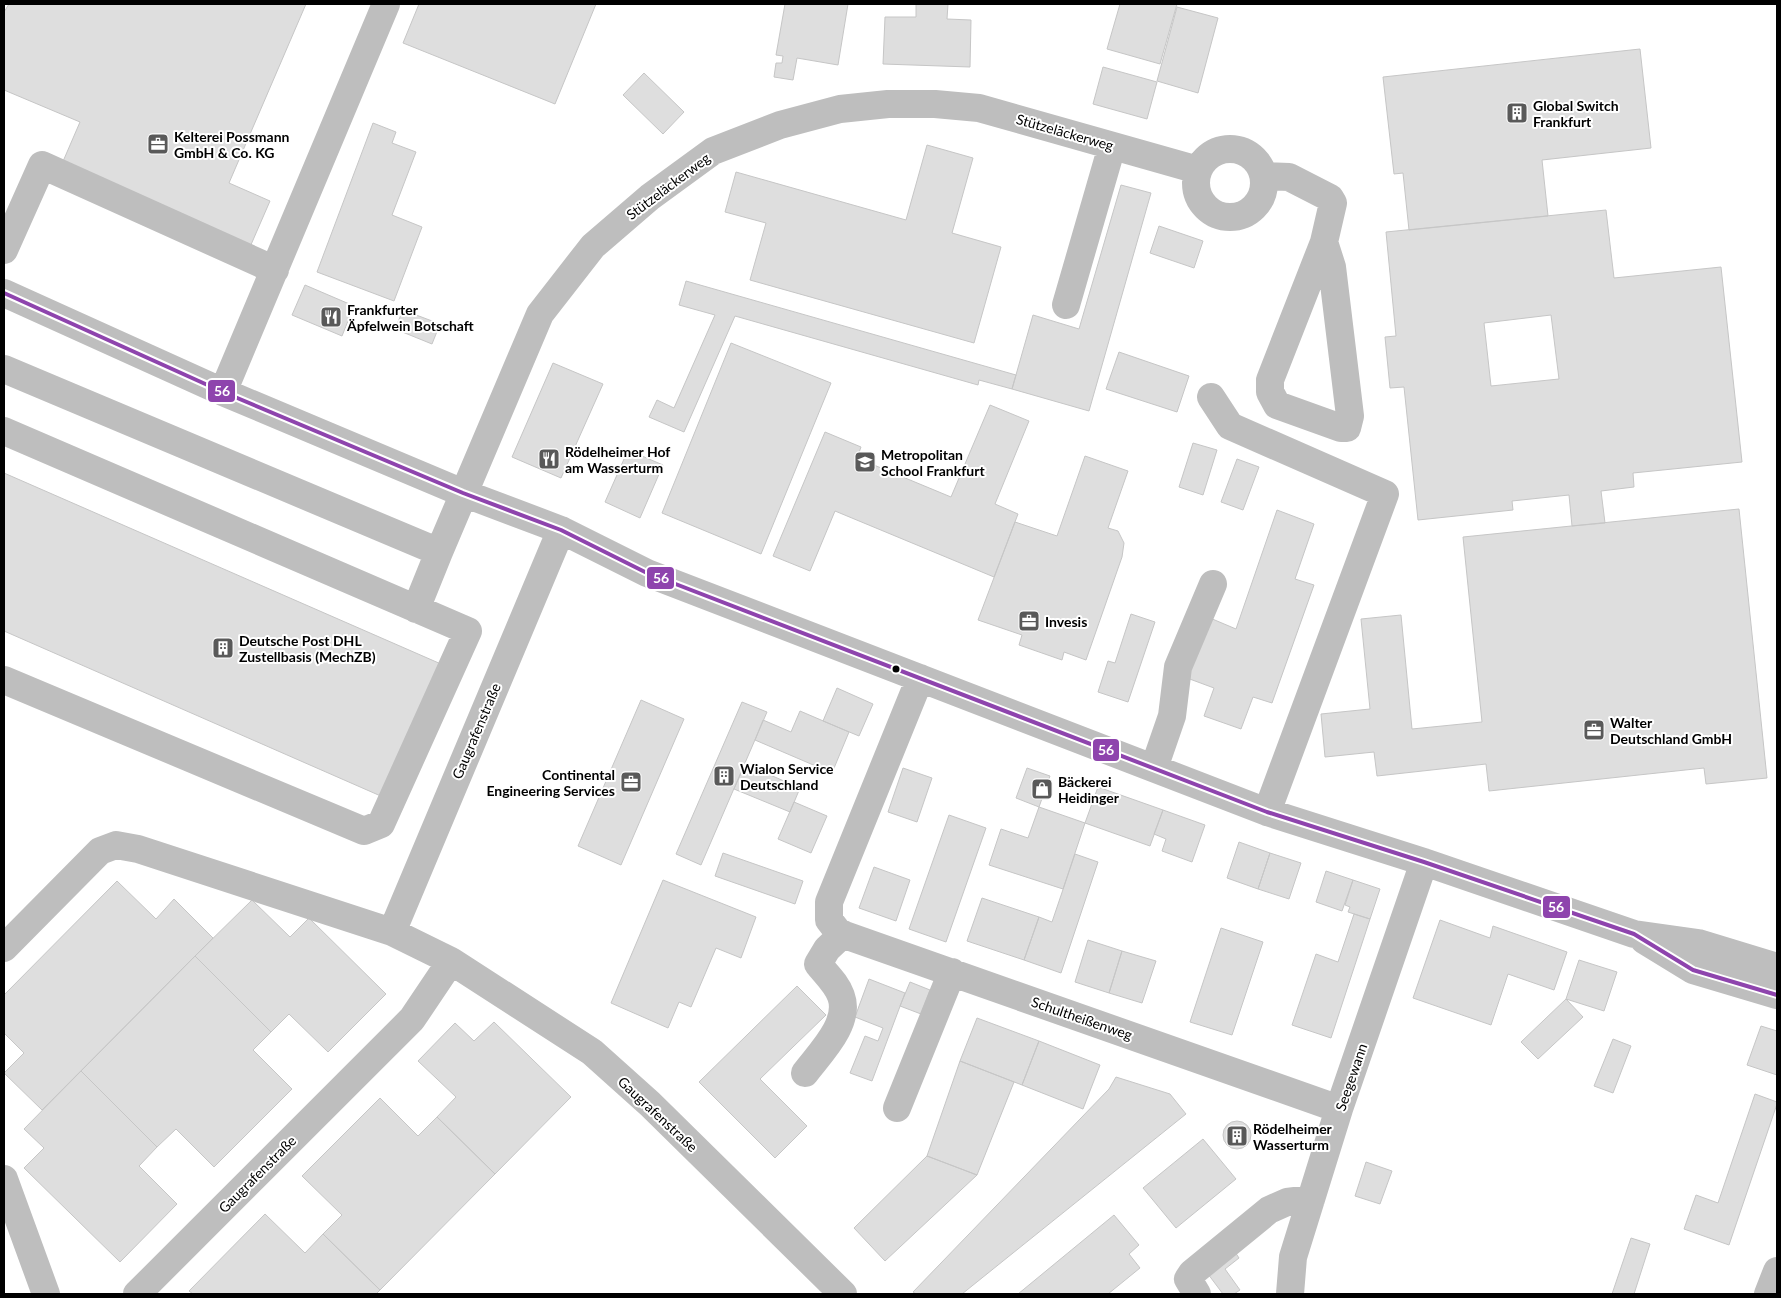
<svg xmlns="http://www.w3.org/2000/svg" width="1781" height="1298" viewBox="0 0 1781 1298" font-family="Lato,sans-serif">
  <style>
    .building { fill: #dedede; stroke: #c6c6c6; fill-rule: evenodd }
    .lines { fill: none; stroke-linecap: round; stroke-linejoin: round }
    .minor { stroke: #bebebe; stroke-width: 28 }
    .major { stroke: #bebebe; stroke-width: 28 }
    .bus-1-casing { stroke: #fff; stroke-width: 8 }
    .bus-1 { stroke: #8e44ad; stroke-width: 4 }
    .bus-dot { fill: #000; stroke: #fff; stroke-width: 2 }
    .labels { text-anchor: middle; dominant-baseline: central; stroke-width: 4; stroke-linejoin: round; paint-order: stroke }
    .poi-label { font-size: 14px; font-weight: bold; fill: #000; stroke: #fff; text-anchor: start }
    .street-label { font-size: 14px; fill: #000; stroke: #fff }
    .line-badge { stroke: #fff; stroke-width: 2 }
    .badge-label { font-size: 14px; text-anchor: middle; font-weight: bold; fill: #fff }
  </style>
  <rect width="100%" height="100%" fill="#fff"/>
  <!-- building -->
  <path class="building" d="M9,4H306L229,183L270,201L250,247L61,166L80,122L4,90V12Z
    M419,4H596L555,104L403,43Z
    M785,4H848L838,65L797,58L793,80L774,77L776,63H782L783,56L776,55Z
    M916,4H948L947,19L971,20L970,67L883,64L885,17H916Z
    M1120,4H1177L1160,64L1107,49Z
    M1177,7L1218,18L1198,93L1157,81Z
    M1640,49L1651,148L1542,160L1548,216L1409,230L1403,173L1394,174L1383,77Z
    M1103,67L1157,82L1147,119L1093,104Z
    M644,73L684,112L663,134L623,95Z
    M373,123L396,132L392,143L416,152L392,215L422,227L394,301L317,272Z
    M927,145L973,158L952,233L1001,247L974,343L750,280L766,223L725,212L736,172L906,220Z
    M1121,185L1151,193L1089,411L1012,389L1033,315L1079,329Z
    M1606,210L1614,278L1721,267L1742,462L1633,473L1634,487L1601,491L1605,523L1572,526L1569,495L1512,501L1513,510L1418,520L1404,387L1390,388L1385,337L1396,336L1386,232ZM1551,315L1559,379L1491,386L1484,323Z
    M1159,226L1203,241L1194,268L1150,253Z
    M686,281L1016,375L1012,389L979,380L978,385L735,316L684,432L649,417L657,400L674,408L715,315L679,305Z
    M305,285L354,306L342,336L292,315Z
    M403,310L440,324L432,344L395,329Z
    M731,343L831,383L761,554L662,513Z
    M1119,352L1189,376L1177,412L1106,389Z
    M553,363L603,384L561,478L512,457Z
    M990,405L1029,421L995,504L1018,514L994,577L835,511L810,571L773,556L825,432L861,447L857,458L951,497Z
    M1193,443L1217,450L1203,495L1179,487Z
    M628,450L663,465L640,518L605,502Z
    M1085,456L1128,471L1108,528L1118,531L1124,543L1122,557L1086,660L1064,652L1062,660L1019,645L1022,635L978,620L1015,522L1057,536Z
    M1237,459L1259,467L1243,510L1221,502Z
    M4,473L441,664L383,797L4,631Z
    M1739,509L1767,778L1706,784L1704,768L1489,791L1486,764L1377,776L1374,752L1325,757L1321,714L1370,709L1361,619L1401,615L1412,729L1482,722L1463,537Z
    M1277,510L1314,524L1295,579L1314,585L1272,703L1253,697L1241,729L1204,716L1214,688L1187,678L1210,618L1236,629Z
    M1131,614L1155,622L1128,702L1098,692L1108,661L1115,663Z
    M837,688L873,704L859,736L823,721Z
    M641,700L684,719L621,865L578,846Z
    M742,702L767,712L701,865L676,854Z
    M800,711L849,732L832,773L755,740L763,720L791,732Z
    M745,764L800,788L790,812L734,789Z
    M903,768L932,778L917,822L888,812Z
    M1027,768L1050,776L1039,807L1016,798Z
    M1098,787L1163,810L1150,846L1085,823Z
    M794,802L827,816L811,853L778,839Z
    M1039,807L1085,823L1063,889L989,865L1001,829L1028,838Z
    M1163,810L1205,825L1192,862L1162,851L1166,839L1154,834Z
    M949,815L986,828L946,942L909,929Z
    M1239,842L1270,853L1258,889L1227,878Z
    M723,853L803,881L795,904L715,876Z
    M1270,853L1301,863L1289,899L1258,889Z
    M1075,854L1098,862L1061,973L1024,960L1039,917L1052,922Z
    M874,867L910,880L896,921L859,908Z
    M1326,871L1353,880L1342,911L1316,902Z
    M663,880L756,917L741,958L716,948L691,1007L679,1002L668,1028L611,1003Z
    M1353,880L1380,889L1370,919L1348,912L1350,907L1345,905Z
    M117,881L156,919L174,899L213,938L42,1110L4,1073L24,1053L4,1033V995Z
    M982,898L1039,917L1024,960L967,941Z
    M252,900L290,937L309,918L386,994L328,1052L289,1014L271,1032L195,956Z
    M1354,914L1370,919L1331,1038L1292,1025L1316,954L1338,962Z
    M1440,920L1490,938L1493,926L1567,952L1554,990L1508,974L1491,1025L1413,998Z
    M1221,928L1263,942L1232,1035L1190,1022Z
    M1088,940L1122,951L1109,993L1075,982Z
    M1122,951L1156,961L1142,1003L1109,993Z
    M195,956L271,1032L253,1050L292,1089L214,1167L176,1129L157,1147L81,1071Z
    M1579,960L1617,972L1604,1011L1566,999Z
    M869,979L905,993L872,1081L850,1073L865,1036L878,1041L883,1028L855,1017Z
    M910,982L930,990L921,1014L900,1006Z
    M797,986L826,1015L760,1079L807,1126L775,1158L699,1082Z
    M1566,999L1583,1017L1538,1059L1521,1042Z
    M977,1018L1039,1041L1022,1085L960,1061Z
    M494,1022L571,1097L495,1174L437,1117L456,1097L418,1061L455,1023L474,1041Z
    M1761,1026L1777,1031V1075L1747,1065Z
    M1613,1039L1631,1046L1613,1093L1594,1086Z
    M1039,1041L1100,1065L1083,1109L1022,1085Z
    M960,1061L1014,1082L977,1175L927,1156Z
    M81,1071L157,1147L139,1166L177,1204L120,1262L24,1168L44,1148L24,1129Z
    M1116,1077L1170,1094L1186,1114L962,1294H916L913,1292L1109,1089Z
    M1755,1094L1777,1102V1104L1729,1245L1684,1229L1696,1195L1718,1203Z
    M380,1098L418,1136L437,1117L495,1174L380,1290L323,1234L342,1215L302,1176Z
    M1223 1135a14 14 0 1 1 28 0a14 14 0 1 1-28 0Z
    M1203,1139L1236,1179L1176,1228L1143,1188Z
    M927,1156L977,1175L885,1261L854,1228Z
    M1366,1162L1392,1171L1380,1204L1355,1196Z
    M265,1214L305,1253L323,1234L380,1290L376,1294H193L189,1291Z
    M1114,1215L1139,1245L1129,1254L1140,1268L1108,1294H1018Z
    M1631,1238L1650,1244L1634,1294H1612Z
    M1233,1249L1239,1258L1225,1269L1240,1290L1234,1294H1223L1205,1270Z"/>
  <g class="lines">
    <!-- minor -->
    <path class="minor" d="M1196 183a34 34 0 1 1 68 0a34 34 0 1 1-68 0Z
      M1264,176L1289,177L1330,198L1333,203L1324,242L1270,380V392L1277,405L1341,428H1347L1350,416L1332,267L1324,242
      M4,250L42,165L275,270
      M4,293L223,392L463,493L561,530L647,573L1267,812L1424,862L1634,934L1698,943L1777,967
      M1066,305L1112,146
      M4,369L439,552L540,314L593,246L650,197L713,151L780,125L840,109L888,104H935L979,108L1198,170
      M223,392L386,4
      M1211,397L1230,426L1385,494L1267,812
      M4,431L468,631L381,824L364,831L4,680
      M416,609L439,552
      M920,678L829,902V920L839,933L1339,1109
      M1154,768L1172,716L1178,667L1213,584
      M392,932L561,530
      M1644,940L1693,970L1777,995
      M4,948L100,851L116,845L138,849L392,932L451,961L592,1052L650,1104L843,1294
      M805,1073C820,1053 851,1023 841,996C837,984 826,974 818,964L827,949L843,934
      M897,1108L952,972
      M4,1179L46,1294
      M137,1294L412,1019L451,961
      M1197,1294L1188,1279L1192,1273L1269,1210L1287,1202L1311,1199
      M1290,1294L1293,1257L1339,1109L1424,862"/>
    <!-- major -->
    <path class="major" d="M1768,1294L1777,1271"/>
    <!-- bus-1 casing -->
    <g class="bus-1-casing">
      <path id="bus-1" d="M4,293L223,392L463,493L561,530L647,573L1267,812L1424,862L1634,934L1693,970L1777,995"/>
    </g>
    <!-- bus-1 -->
    <use href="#bus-1" class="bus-1"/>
  </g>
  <!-- icons -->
  <defs>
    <g id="building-square" transform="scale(1.125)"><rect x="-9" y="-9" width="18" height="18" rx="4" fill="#595959" stroke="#fff"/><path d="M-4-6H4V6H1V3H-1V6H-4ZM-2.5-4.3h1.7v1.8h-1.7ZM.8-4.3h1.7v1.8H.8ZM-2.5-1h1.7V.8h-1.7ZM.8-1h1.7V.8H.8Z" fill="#fff"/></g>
    <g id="office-square" transform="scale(1.125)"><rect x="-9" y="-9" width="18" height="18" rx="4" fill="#595959" stroke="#fff"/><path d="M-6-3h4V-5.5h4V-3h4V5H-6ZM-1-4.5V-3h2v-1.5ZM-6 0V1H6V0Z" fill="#fff"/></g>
    <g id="restaurant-square" transform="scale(1.125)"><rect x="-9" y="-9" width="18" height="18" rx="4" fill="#595959" stroke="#fff"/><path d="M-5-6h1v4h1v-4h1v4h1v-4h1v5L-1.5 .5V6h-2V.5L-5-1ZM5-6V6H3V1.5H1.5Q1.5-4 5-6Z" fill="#fff"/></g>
    <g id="school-square" transform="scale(1.125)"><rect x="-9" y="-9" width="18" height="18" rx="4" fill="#595959" stroke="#fff"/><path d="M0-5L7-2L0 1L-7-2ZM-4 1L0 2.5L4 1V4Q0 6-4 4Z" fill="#fff"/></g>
    <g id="shop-square" transform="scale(1.125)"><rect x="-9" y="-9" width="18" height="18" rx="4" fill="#595959" stroke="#fff"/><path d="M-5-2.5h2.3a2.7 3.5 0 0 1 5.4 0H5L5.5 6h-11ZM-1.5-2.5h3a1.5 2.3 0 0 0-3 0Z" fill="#fff"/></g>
  </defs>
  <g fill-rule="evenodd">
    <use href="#building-square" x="1517" y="113"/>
    <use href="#office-square" x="158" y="144"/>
    <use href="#restaurant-square" x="331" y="317"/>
    <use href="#restaurant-square" x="549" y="459"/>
    <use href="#school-square" x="865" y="462"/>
    <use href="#office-square" x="1029" y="621"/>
    <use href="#building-square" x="223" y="648"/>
    <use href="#office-square" x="1594" y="730"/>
    <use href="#building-square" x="724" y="776"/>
    <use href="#office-square" x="631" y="782"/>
    <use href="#shop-square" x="1042" y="789"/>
    <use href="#building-square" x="1237" y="1136"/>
  </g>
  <!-- markers -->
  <circle class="bus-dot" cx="896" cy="669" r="4.5"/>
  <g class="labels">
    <!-- poi labels -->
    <g class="poi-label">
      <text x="1533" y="105">Global Switch<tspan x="1533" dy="16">Frankfurt</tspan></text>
      <text x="174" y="136">Kelterei Possmann<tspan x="174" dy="16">GmbH &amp; Co. KG</tspan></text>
      <text x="347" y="309">Frankfurter<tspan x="347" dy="16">Äpfelwein Botschaft</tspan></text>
      <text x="565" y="451">Rödelheimer Hof<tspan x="565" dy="16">am Wasserturm</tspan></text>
      <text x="881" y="454">Metropolitan<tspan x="881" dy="16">School Frankfurt</tspan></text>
      <text x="1045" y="621">Invesis</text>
      <text x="239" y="640">Deutsche Post DHL<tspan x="239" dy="16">Zustellbasis (MechZB)</tspan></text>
      <text x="1610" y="722">Walter<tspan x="1610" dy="16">Deutschland GmbH</tspan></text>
      <text x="740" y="768">Wialon Service<tspan x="740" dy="16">Deutschland</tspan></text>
      <text x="615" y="774" text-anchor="end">Continental<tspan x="615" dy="16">Engineering Services</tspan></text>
      <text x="1058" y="781">Bäckerei<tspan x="1058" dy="16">Heidinger</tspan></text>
      <text x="1253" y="1128">Rödelheimer<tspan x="1253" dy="16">Wasserturm</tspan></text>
    </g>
    <!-- street labels -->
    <g class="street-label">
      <text transform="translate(1065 132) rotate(16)">Stützeläckerweg</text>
      <text transform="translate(668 186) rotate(-37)">Stützeläckerweg</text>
      <text transform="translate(476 731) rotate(-67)">Gaugrafenstraße</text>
      <text transform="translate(1082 1018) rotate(19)">Schultheißenweg</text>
      <text transform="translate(1351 1077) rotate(-71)">Seegewann</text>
      <text transform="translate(658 1114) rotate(43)">Gaugrafenstraße</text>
      <text transform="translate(257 1174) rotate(-45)">Gaugrafenstraße</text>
    </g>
  </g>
  <g class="line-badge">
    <rect x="207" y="379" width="29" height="24" rx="5" fill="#8e44ad"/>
    <rect x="646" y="566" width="29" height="24" rx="5" fill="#8e44ad"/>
    <rect x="1092" y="738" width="28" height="24" rx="5" fill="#8e44ad"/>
    <rect x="1542" y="895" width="29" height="24" rx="5" fill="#8e44ad"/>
  </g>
  <g class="badge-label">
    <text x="222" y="396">56</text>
    <text x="661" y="583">56</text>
    <text x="1106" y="755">56</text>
    <text x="1556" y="912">56</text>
  </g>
  <!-- border -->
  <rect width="1781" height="1298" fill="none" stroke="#000000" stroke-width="10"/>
</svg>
